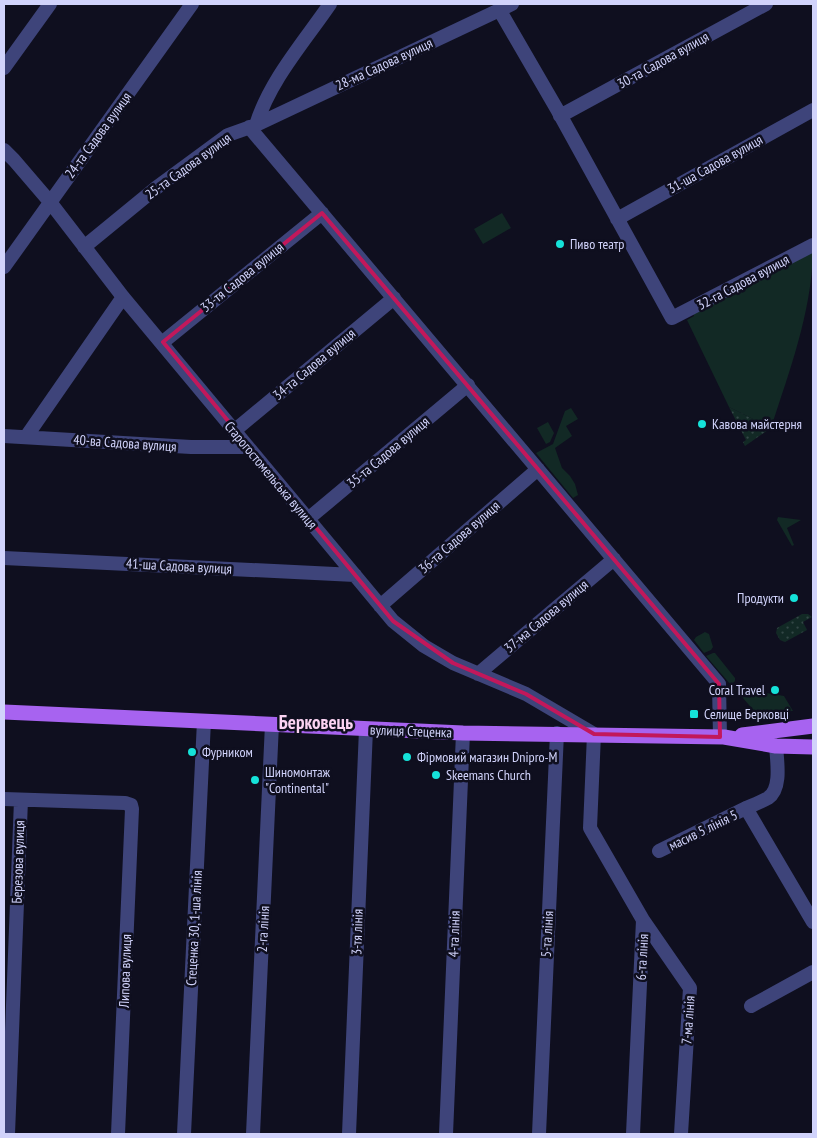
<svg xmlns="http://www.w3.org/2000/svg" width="817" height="1138" viewBox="0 0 817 1138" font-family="'PT Sans Narrow',sans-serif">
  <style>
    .grass { fill: #122925 }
    .park { fill: url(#park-dots) }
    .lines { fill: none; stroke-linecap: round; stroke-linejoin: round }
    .minor { stroke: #3e447a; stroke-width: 14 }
    .major { stroke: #a763f0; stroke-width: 15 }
    .marked { fill: none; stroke: #c2185b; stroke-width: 4; stroke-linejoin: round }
    .poi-dot { fill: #15e2d9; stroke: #0f0f1f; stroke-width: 2 }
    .labels { text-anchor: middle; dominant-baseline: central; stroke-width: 5; stroke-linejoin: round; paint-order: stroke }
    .street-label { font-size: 14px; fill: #d1d3fb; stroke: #0f0f1f }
    .poi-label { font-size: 14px; fill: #d1d3fb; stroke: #0f0f1f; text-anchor: start }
    .district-label { font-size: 19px; font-weight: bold; fill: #fbd3f2; stroke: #0f0f1f }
  </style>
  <defs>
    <pattern id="park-dots" width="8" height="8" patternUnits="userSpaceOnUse" patternTransform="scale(1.25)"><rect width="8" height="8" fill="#122925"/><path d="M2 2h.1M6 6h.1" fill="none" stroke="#334746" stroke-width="1.8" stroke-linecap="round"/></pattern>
  </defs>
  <rect width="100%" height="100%" fill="#0f0f1f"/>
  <!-- grass -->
  <path class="grass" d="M502,213L511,228L483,244L474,229Z
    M813,246C813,309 790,369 771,428L729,407L687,320L694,316L693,313Z
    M571,408L578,419L566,426L572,436L555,448L562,468L570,476L575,484L578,495L573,498L536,453L553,444L565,411Z
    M548,422L554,433L550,442L546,444L537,428Z
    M778,517L801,520L787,528L794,545L792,546L777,520Z
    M705,632L709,634L713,647L711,650L704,653L694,640L696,637Z
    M713,653H715L735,678V681L731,685L706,656Z
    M739,686H744L748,694L754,691L784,696L793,711L756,713L735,689Z"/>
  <!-- park -->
  <path class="park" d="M729,407L771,428L745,446L743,442L746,440Z
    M802,614H808L812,617L803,622L807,630L785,642L780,640L776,633L777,628Z"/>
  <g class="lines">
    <!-- minor -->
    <path class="minor" d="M500,11L558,111L672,318L813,245
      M4,68L50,4
      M560,116L766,4
      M256,125L512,4
      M249,127L719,684L720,737
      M4,150L14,160L50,202L123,297L393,621L424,646L453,663L526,694L594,734L590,828L643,920L690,988L681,1134
      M617,219L813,110
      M84,247L156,188L228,135L256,125C270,80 304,42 330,4
      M4,267L192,4
      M163,342L322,213
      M234,431L394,298
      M4,436L191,447H247
      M26,437L123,297
      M308,519L468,385
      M4,558L355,575
      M380,606L538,469
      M478,674L614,559
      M776,746C777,761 782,789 768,798C761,802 753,805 746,808L813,922
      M4,799L125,803L131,805L132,809L118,1134
      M659,851L746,808
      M751,1006L813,972
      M8,1134L21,800
      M184,1134L204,721
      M253,1134L272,724
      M349,1134L366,729
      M446,1134L463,733
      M539,1134L557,733
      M633,1134L643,920"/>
    <!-- major -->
    <path class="major" d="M4,712L463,733L724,737L776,746L813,747
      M742,735L813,726"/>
  </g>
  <!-- marked area -->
  <path class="marked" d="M322,213L719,684L720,737L594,734L526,694L453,663L393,621L163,342Z"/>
  <!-- markers -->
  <g class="poi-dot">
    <circle cx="560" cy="244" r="5"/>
    <circle cx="702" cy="424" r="5"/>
    <circle cx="794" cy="598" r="5"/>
    <circle cx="775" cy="690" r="5"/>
    <rect x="689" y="709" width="10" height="10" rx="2.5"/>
    <circle cx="192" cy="752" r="5"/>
    <circle cx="407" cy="757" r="5"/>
    <circle cx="436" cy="775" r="5"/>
    <circle cx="255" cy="780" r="5"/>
  </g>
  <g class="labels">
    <!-- street labels -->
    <g class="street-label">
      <text transform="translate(663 60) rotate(-29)">30-та Садова вулиця</text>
      <text transform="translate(384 64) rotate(-25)">28-ма Садова вулиця</text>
      <text transform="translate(98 135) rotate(-54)">24-та Садова вулиця</text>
      <text transform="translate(715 164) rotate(-29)">31-ша Садова вулиця</text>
      <text transform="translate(188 166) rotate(-36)">25-та Садова вулиця</text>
      <text transform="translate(242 277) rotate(-39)">33-тя Садова вулиця</text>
      <text transform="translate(743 282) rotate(-28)">32-га Садова вулиця</text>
      <text transform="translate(314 364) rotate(-40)">34-та Садова вулиця</text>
      <text transform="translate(125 443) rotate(4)">40-ва Садова вулиця</text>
      <text transform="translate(388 452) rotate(-40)">35-та Садова вулиця</text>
      <text transform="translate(271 475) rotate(50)">Старогостомельська вулиця</text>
      <text transform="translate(459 537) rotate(-41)">36-та Садова вулиця</text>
      <text transform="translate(179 566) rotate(3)">41-ша Садова вулиця</text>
      <text transform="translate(546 616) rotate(-40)">37-ма Садова вулиця</text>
      <text transform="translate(411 731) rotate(2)">вулиця Стеценка</text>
      <text transform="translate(703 830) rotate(-26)">масив 5 лінія 5</text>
      <text transform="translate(18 862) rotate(-88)">Березова вулиця</text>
      <text transform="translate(194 928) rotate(-87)">Стеценка 30, 1-ша лінія</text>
      <text transform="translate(263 929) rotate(-87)">2-га лінія</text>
      <text transform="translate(357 932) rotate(-88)">3-тя лінія</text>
      <text transform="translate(454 934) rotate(-88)">4-та лінія</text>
      <text transform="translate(547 934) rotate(-87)">5-та лінія</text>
      <text transform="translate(642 957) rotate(-87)">6-та лінія</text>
      <text transform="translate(125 971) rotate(-88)">Липова вулиця</text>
      <text transform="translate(688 1020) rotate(-86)">7-ма лінія</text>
    </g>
    <!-- poi labels -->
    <g class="poi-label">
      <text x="570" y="244">Пиво театр</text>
      <text x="712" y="424">Кавова майстерня</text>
      <text x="784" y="598" text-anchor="end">Продукти</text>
      <text x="765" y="690" text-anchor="end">Coral Travel</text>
      <text x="704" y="714">Селище Берковці</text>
      <text x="202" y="752">Фурником</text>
      <text x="417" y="757">Фірмовий магазин Dnipro-M</text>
      <text x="265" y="772">Шиномонтаж<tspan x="265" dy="16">"Continental"</tspan></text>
      <text x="446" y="775">Skeemans Church</text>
    </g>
    <!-- district labels -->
    <g class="district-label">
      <text x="316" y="722">Берковець</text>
    </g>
  </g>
  <!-- border -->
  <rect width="817" height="1138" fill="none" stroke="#d1d3fb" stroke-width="10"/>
</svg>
